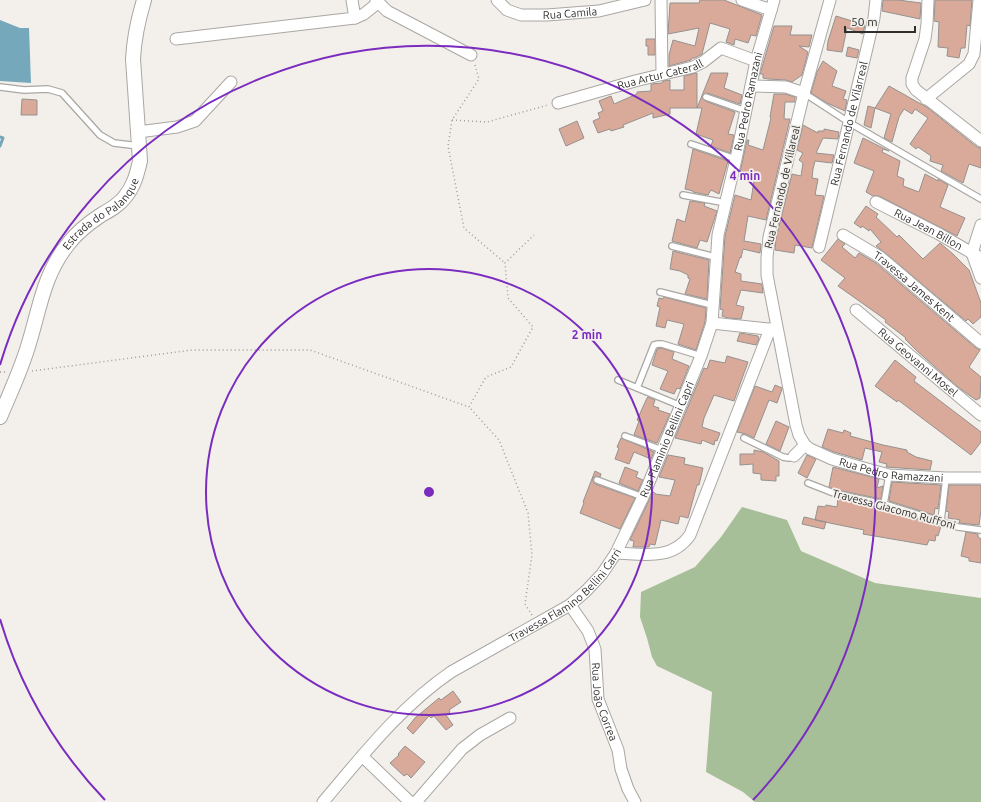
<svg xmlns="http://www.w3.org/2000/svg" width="981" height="802" viewBox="0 0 981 802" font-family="Ubuntu,sans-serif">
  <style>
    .forest { fill: #a7bf98 }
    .water { fill: #76a8bc }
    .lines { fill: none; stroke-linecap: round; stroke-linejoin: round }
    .stream { stroke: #76a8bc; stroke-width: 3 }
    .building { fill: #d9aa9a; stroke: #95918f }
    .service-casing { stroke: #aaa7a3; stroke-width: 8 }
    .minor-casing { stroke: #aaa7a3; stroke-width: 13 }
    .tertiary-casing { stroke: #aaa7a3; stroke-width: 16 }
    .path { stroke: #9e9c99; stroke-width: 1.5; stroke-dasharray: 1 3; stroke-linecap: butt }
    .service { stroke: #fff; stroke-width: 5.5 }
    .minor { stroke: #fff; stroke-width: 11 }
    .tertiary { stroke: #fff; stroke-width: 14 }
    .ring { fill: none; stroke: #7b2cbf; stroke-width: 2 }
    .labels { text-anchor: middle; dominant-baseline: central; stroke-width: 3.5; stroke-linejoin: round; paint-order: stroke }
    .street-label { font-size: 11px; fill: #2f2e2c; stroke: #f3f0ec }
    .centre { fill: #7b2cbf; stroke: #f3f0ec; stroke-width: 2 }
    .ring-label { font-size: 12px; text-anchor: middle; font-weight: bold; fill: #7b2cbf; stroke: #f3f0ec; stroke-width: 3.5; stroke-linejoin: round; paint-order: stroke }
  </style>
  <rect width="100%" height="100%" fill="#f3f0ec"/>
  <!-- forest -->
  <path class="forest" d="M742,507L787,520L801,551L875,583L981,598V802H755L743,792L706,772L712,692L657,666L652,657L647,638L640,617L641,592L695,567L721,537Z"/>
  <!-- water -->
  <path class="water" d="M0,20L20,28H29L31,83L0,81Z"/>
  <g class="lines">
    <!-- stream -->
    <path class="stream" d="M0,137L3,138L0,146"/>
  </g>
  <!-- building -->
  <path class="building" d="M700,0H724L762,15L756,36L751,35L748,43L735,39L734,45L726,42L730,29L710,23L702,54L695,58H692L691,60L669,66V55L673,40L695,46L699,28L668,34L670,3H699Z
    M883,0H898L921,3L920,19L882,11Z
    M935,0H972L970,26L967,25L965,48H961L959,58L947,56L948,48L938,47L939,22L934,21Z
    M836,16L865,25L863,34L847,28L842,52L827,50L828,41Z
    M774,26H792L790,35H812L809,47L799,46L808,52L802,75L792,82L786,80L768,79L763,78V74H760Z
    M646,39H655V55H648V46H646Z
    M848,47L859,50L857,58L846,56Z
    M823,61L837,71L832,86L846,91L843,99L847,100L845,111L827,103L811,93L817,72Z
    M696,73H697V108L711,73H728L724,88L742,95L740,104L707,93L704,94L702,96L703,99L705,101L735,112L728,134L734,135L730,153L711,146L713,140L696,134L702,108H670V114L653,118V113L623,125L624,127L611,131L610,129L598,133L593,121L600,118L598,113L603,111L599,101L611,96L614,104L637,94V92L651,91V84L662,83L663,81L670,80V90H684V76Z
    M889,86L928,108L977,147L981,148V168L969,164L963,183L941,171L943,165L930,161L931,156L918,147L916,149L910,144L928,118L915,109L912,114L904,109L899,117L892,142L884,138L891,114L875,108Z
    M774,94H785L795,97V102H785L784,119H790L766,220L748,216L744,241L761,244L760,253L743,249L741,258L740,257L735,272L741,274V281L762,284L763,293L741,290L736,305L744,307L741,319L728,318L722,316L723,310L720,309L725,236L735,195L751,200L754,181L739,177L747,140H749L748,145L763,150L771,118L770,117Z
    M22,99L37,100V115H21Z
    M868,106L875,108L871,128L864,125Z
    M577,121L584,138L566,146L559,129Z
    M803,125L818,133V131H824V129L839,132L838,139L823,138L816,153L834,155L832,163L815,161L813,169L812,178L818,179L815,195L824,196L812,248L795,245L794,253L775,250L776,238L792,174L801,176L803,163L799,160L803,153L797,150Z
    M863,138L889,151L883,149L882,152L900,161L897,176L904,179L903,186L919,192L925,174L938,181V179L948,185L940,207L965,218L957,236L879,196H873L866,192L874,171L854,163Z
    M693,149L728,161L719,194L711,190L708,195L693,192V191L685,189Z
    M690,201L705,203L704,206L717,211L707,242L700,240L697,248L672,241L677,219L685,222Z
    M866,206L878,214L876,217L897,237L899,235L923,259L940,243L953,254L969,270L981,303V317L973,324L968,319L966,321L884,252L876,246L881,242L870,229L869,231L862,226L861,228L854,223Z
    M838,239L845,244L842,247L855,258L859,253L876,263L976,348L980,350L969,367L981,377L980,398L976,400L958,387L917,351L905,339L906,338L885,322L886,320L838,286L845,278L821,260Z
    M673,251L709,260L707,299L685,294L690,279L688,278V275L680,271L670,269Z
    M664,297L706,308L705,322L696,350L678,344L684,324L667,320L665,328L656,326L660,307L657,306L659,298L663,299Z
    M740,333L758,336L759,339L756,345L737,341Z
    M661,348L674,352L672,359L689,366L680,389L677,388L674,394L660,389L668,371L652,365L657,349Z
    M727,356L748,362L734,401L714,395L704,418L702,427L720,433L717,441L715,440L714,445L702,440L701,444L675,438L704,368L707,369L710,360L725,363Z
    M895,360L916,377L914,381L981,432V442L971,455L898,400L897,402L875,386Z
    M775,385L782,388V389L777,403L769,400L754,438L746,434L737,432L755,386L772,392Z
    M648,397L655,400L653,406L659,408L658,410L670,414L657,443L634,435L639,421L637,420L647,398Z
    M776,421L789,427L780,451L766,444Z
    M828,429L843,433L844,430L851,433L850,436L883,445L907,450V452L916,457L932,461L930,470L886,467L887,464L879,462L882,452L865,448L862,460L834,452L822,447Z
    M621,438L654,452L651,459L634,452L629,464L615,459L619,448L617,447Z
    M754,450L763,452L779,461V476H776V481L761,480V474L753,473V464L740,465V454H754Z
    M668,455L685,458L684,464L703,468L699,485H697L688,518L680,516L678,524L661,520L655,545L650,544L649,547H633L634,541L630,540L653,492L655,493V494L670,496L675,480L659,477Z
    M807,455L816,459L807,478L798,473Z
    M625,467L638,472L636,477L643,480L638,491L619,483Z
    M833,467L879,479L877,488L883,486L881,499L837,490L829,487Z
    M595,471L601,474L600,477L596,476L593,478V481L595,484L635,498L620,529L580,513L584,503L583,502Z
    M892,482L941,485L938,509L935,508L934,515L889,501Z
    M949,485H981V510L979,525L959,523L960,520L948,518L949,512L946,511Z
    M838,499L883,508L941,526L938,536L936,535L935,541L929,540L927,545L863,534L864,530L815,520L818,506L825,507L826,505L837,507Z
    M804,517L826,522L824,529L802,524Z
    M966,532L978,534V537L981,539V563L969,561V558L961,556Z
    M453,691L461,702L449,710L450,712L446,715L453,725L446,730L434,716L431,718L429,716L413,734L407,728L415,718L439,698L441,700Z
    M405,746L425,762L411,778L407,774L404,776L390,763L399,755L398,754Z"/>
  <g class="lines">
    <!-- service casing -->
    <g class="service-casing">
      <path id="service" d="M0,87L24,90L48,89L62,93L100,135L114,143L139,146
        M804,93L850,123L981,199
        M706,97L746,111
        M691,144L736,159
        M683,195L726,203
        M672,246L715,257
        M660,292L712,305
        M618,380L681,406
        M637,388L654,345L658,344H662L701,356
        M625,436L662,450
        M744,438L783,457L789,458L794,456
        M597,480L643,497
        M808,483L836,494L884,504L958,527L981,530
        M884,504L889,475
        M941,521L946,478"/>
    </g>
    <!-- minor casing -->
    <g class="minor-casing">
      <g id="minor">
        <path d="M376,0L387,11L471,55"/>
        <path id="s1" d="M497,0L507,10L521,15H547L599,11L645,0"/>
        <path d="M661,0L662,74"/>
        <path d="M742,0L771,10"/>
        <path id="s2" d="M830,0L804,93L769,237L767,258V275L796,425L799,435L805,445L810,449L832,459L860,467L889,475L946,478H981"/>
        <path d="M928,0L927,24L925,39L912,78V84L916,90L981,141"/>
        <path d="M355,18L364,14L379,2"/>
        <path d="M176,39L355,18L352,0"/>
        <path d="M751,86L786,87L804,93"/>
        <path d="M926,99L969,64L974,54L979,0"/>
        <path id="s3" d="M558,103L635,81L693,67L703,62L721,48L756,61"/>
        <path d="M138,132L177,127L195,121L231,82"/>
        <path id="s4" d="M876,202L939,234L981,258"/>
        <path id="s5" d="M843,235L880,257L892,267L981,343"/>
        <path id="s6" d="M819,247L867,48L874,18L876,0"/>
        <path d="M972,253L981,225"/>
        <path d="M972,253L981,278"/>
        <path id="s7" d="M856,310L981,415"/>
        <path d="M712,323L777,330"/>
        <path d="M794,456L805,445"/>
        <path d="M616,553C643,554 672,561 690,535L770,329"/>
        <path id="s8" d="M570,605L588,631L595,649L598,699L618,750L621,769L628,789L635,802"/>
        <path d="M362,756L410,802"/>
        <path id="s9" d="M323,802C362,756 401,706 451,672L570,605L586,591L602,574L616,553L643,497L701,356L712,323L718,235L736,159L756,61L774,0"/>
        <path d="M416,802L462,749L480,735L510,718"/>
      </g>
    </g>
    <!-- tertiary casing -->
    <g class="tertiary-casing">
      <g id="tertiary">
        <path id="s10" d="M0,417C10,393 22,368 29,343C40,307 44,273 69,243C78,231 89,223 101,215C110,210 119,205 125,197C134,186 137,174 140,161L133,59C134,39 138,20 144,0"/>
      </g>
    </g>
    <!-- path -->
    <path class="path" d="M475,65L479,79L452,120L448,146L464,228L505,263
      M452,120L487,122L548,105
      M32,371L192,350H310L469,407
      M0,372H6
      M532,615L525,604L532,555L528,513L499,440L469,407L486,377L511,367L533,327L508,298L505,263L534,235"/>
    <!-- service -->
    <use href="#service" class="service"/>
    <!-- minor -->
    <use href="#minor" class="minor"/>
    <!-- tertiary -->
    <use href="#tertiary" class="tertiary"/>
  </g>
  <!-- distance rings -->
  <g class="ring">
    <circle cx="429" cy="492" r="223"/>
    <path d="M105 800A447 447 0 0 1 0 619M0 365A447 447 0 1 1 753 800"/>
  </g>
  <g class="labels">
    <!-- street labels -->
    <g class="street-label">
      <text stroke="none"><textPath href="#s1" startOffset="78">Rua Camila</textPath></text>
      <text stroke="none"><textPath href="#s3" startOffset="106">Rua Artur Caterall</textPath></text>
      <text stroke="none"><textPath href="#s9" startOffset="864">Rua Pedro Ramazani</textPath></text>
      <text stroke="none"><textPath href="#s6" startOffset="127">Rua Fernando de Vilarreal</textPath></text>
      <text transform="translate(782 187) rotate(-77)">Rua Fernando de Villareal</text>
      <text stroke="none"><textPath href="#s10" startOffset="232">Estrada do Palanque</textPath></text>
      <text stroke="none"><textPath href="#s4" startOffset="59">Rua Jean Billon</textPath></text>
      <text stroke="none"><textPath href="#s5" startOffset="88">Travessa James Kent</textPath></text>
      <text stroke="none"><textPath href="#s7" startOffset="81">Rua Geovanni Mosel</textPath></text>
      <text stroke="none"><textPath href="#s9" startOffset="514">Rua Flaminio Bellini Capri</textPath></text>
      <text stroke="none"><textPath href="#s2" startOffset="549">Rua Pedro Ramazzani</textPath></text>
      <text transform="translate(894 509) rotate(15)">Travessa Giacomo Ruffoni</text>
      <text stroke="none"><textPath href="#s9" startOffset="322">Travessa Flamino Bellini Carri</textPath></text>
      <text stroke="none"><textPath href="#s8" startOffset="105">Rua João Correa</textPath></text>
    </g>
  </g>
  <circle cx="429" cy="492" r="6" class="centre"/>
  <g class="ring-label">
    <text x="745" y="180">4 min</text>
    <text x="587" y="339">2 min</text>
  </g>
  <!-- scale -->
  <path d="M845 26v6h70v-6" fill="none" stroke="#2f2e2c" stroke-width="2"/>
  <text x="851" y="26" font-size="12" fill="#2f2e2c" stroke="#f3f0ec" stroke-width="3" paint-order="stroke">50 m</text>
</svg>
